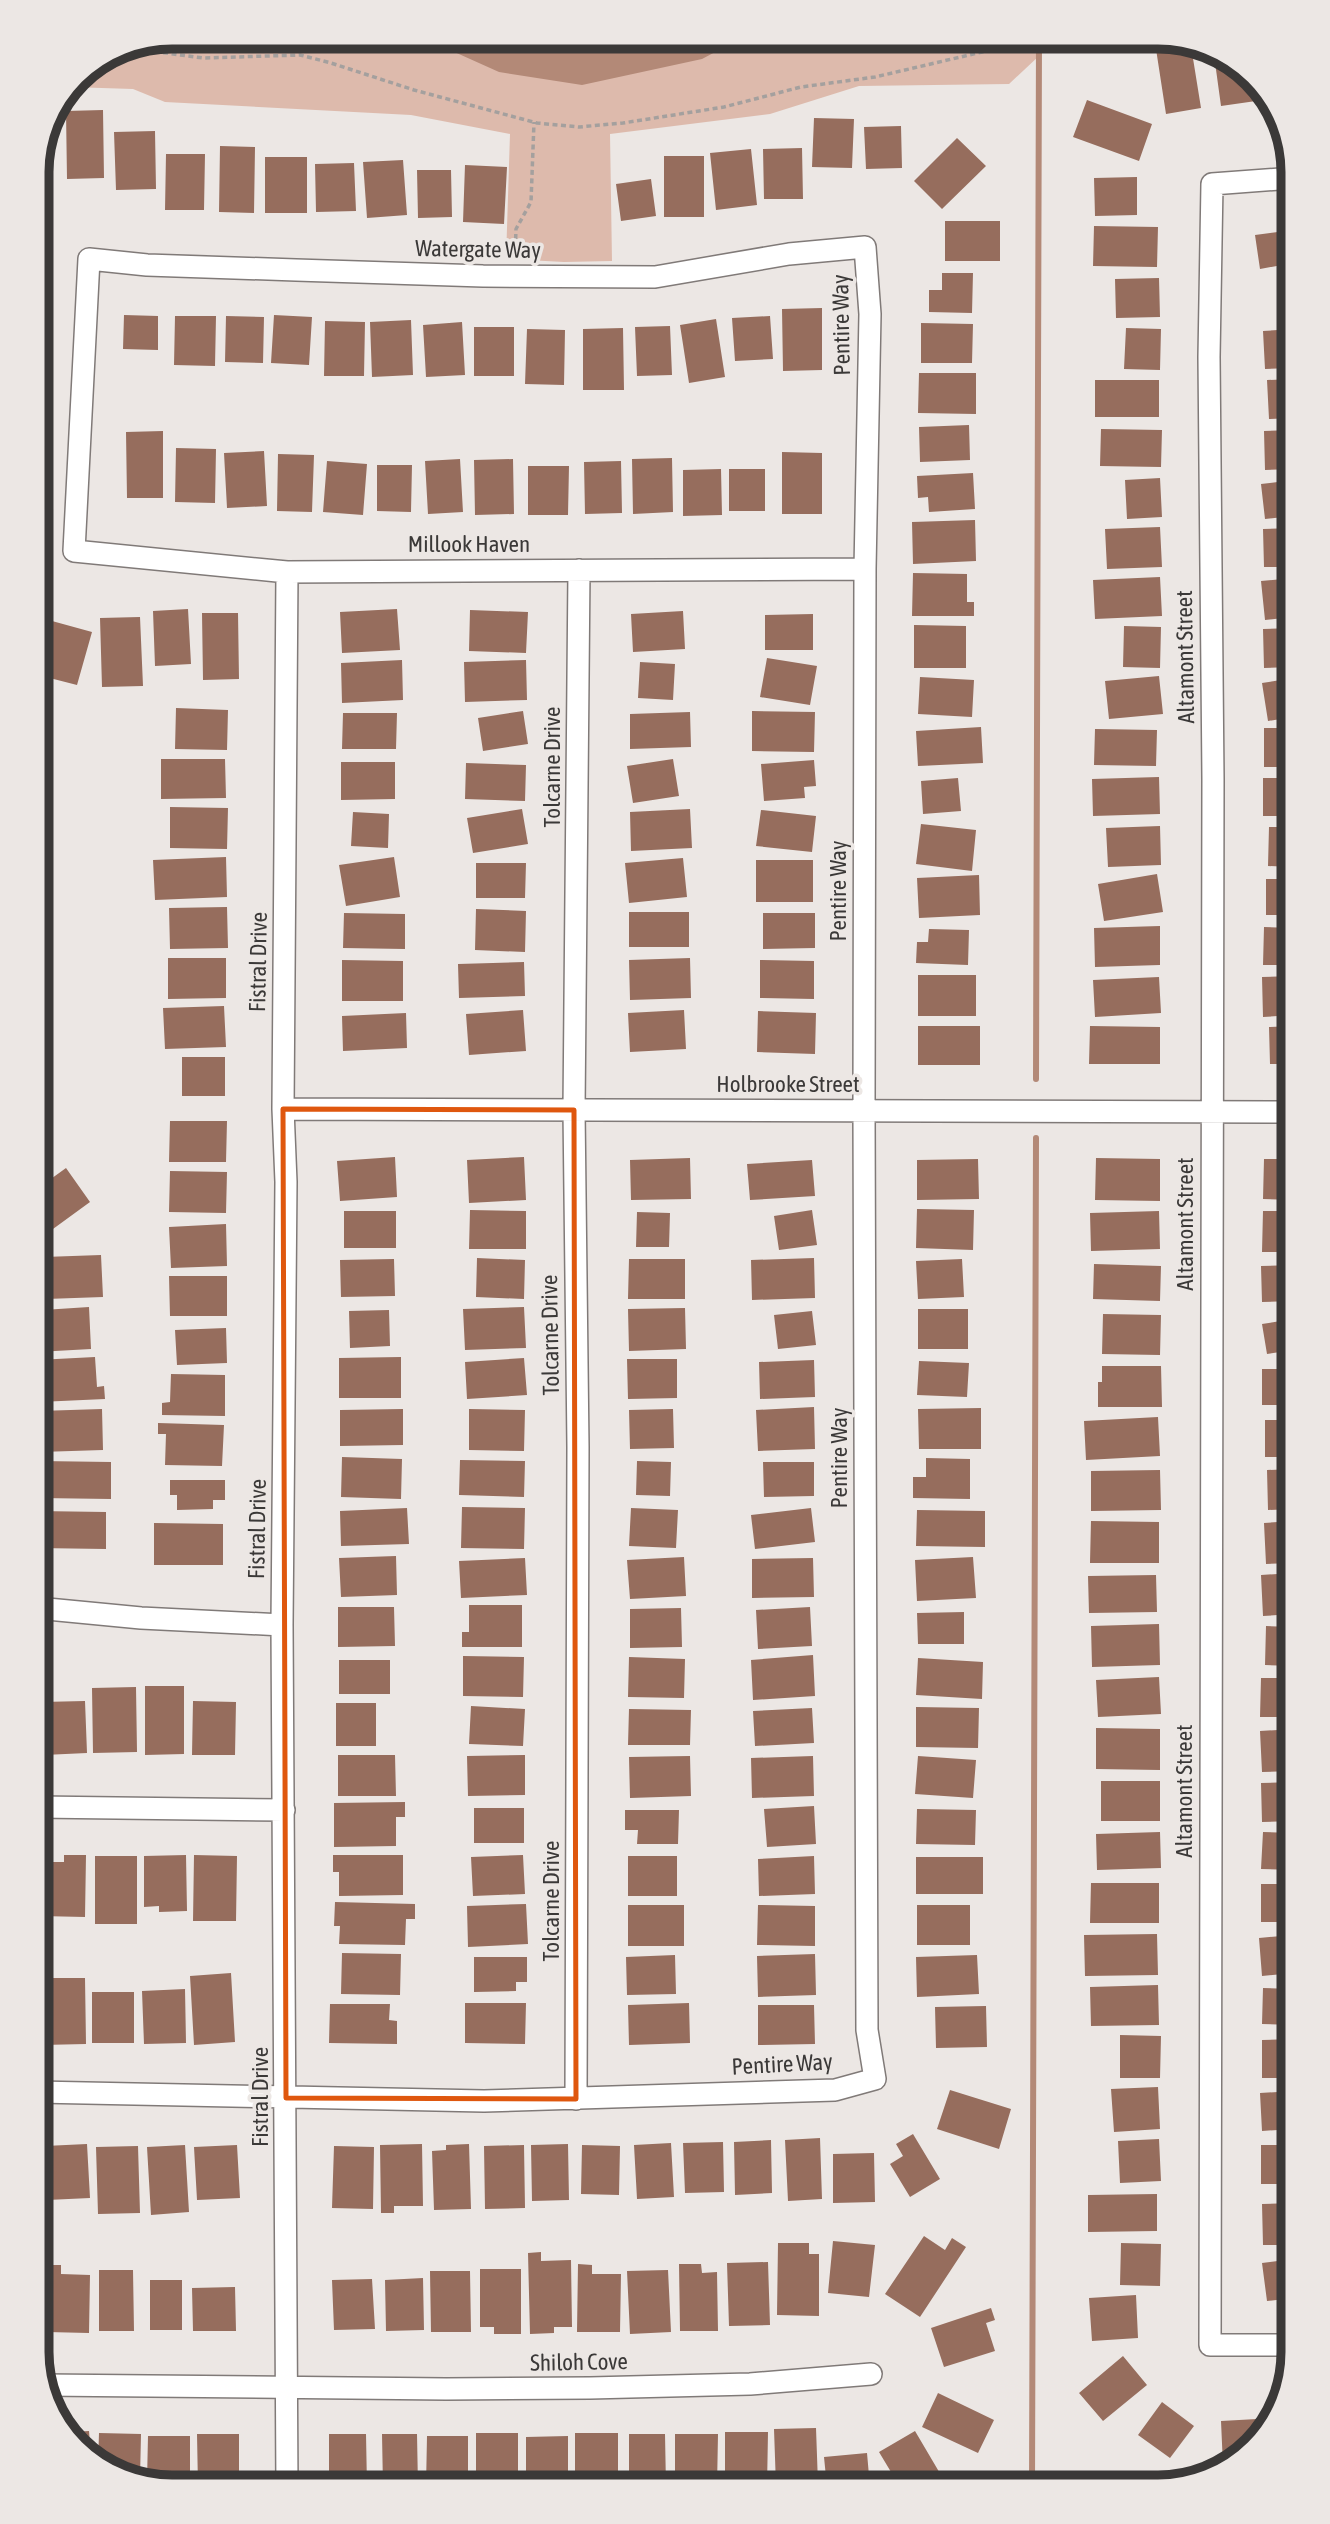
<svg xmlns="http://www.w3.org/2000/svg" width="1330" height="2524" viewBox="0 0 1330 2524" font-family="'Asap Condensed',sans-serif">
  <style>
    .green { fill: #ddbaac }
    .water { fill: #b38977 }
    .lines { fill: none; stroke-linecap: round; stroke-linejoin: round }
    .stream { stroke: #b38977; stroke-width: 6 }
    .building { fill: #966d5d }
    .street-casing { stroke: #807a78; stroke-width: 24 }
    .path { stroke: #a4a09e; stroke-width: 3.5; stroke-dasharray: 5 3.5; stroke-linecap: butt }
    .street { stroke: #fff; stroke-width: 21 }
    .marked { fill: none; stroke: #df570e; stroke-width: 5; stroke-linejoin: round }
    .labels { text-anchor: middle; dominant-baseline: central; stroke-width: 7; stroke-linejoin: round; paint-order: stroke }
    .street-label { font-size: 23px; fill: #3b3938; stroke: #ece7e4 }
    .rim { fill: none; stroke: #3b3938; stroke-width: 9 }
  </style>
  <rect width="100%" height="100%" fill="#ece7e4"/>
  <!-- green -->
  <path class="green" d="M172,37H1087L1056,40L1009,84L859,86L770,114L610,134L612,261L564,262L506,259L510,134L411,115L165,102L133,89L70,87L77,76L121,47Z"/>
  <!-- water -->
  <path class="water" d="M421,37H841L734,42L702,59L582,85L499,72Z"/>
  <g class="lines">
    <!-- stream -->
    <path class="stream" d="M1036,1079L1039,37
      M1032,2487L1036,1138"/>
  </g>
  <!-- building -->
  <path class="building" d="M1186,44L1191,46L1201,108L1166,114L1156,49Z
    M1214,55L1240,65L1254,82L1256,101L1221,106Z
    M1087,100L1152,124L1139,161L1073,137Z
    M1269,102L1283,120L1284,125L1273,127Z
    M103,110L104,178L67,179L66,111Z
    M814,118L854,119L852,168L812,167Z
    M901,126L902,168L866,169L864,127Z
    M155,131L156,189L116,190L114,132Z
    M957,138L986,166L942,209L914,181Z
    M220,146L255,147L254,213L219,212Z
    M802,148L803,199H764L763,149Z
    M751,149L757,205L716,210L710,153Z
    M166,154H205L204,210H165Z
    M664,156H704V217H664Z
    M265,157H307V213H265Z
    M403,160L407,215L367,218L363,162Z
    M354,163L356,211L316,212L315,164Z
    M465,165L507,167L504,224L463,222Z
    M417,170H451L452,217L418,218Z
    M37,174L48,187L37,195Z
    M1137,177V215L1095,216L1094,178Z
    M651,179L656,216L621,221L616,184Z
    M945,221H1000V261H945Z
    M1094,226L1158,227L1157,267L1093,266Z
    M1293,230V263L1260,269L1255,235Z
    M942,273H973L972,313L929,312V290H942Z
    M1159,278L1160,317L1116,318L1115,279Z
    M822,308V370L783,371L782,309Z
    M124,315L158,316V350L123,349Z
    M274,315L312,317L309,365L271,363Z
    M175,316H216L215,366L174,365Z
    M226,316L264,317L263,363L225,362Z
    M770,316L773,359L735,361L732,318Z
    M716,319L725,377L689,383L680,325Z
    M411,320L413,375L372,377L370,322Z
    M325,321L365,322L364,376H324Z
    M462,322L465,375L426,377L423,325Z
    M921,323L973,324L972,363H921Z
    M670,326L672,375L637,376L635,327Z
    M474,327H514V376H474Z
    M623,328L624,390H583V329Z
    M1126,328L1161,329L1160,370L1124,369Z
    M527,329L565,330L564,385L525,384Z
    M1293,329V368L1265,369L1263,331Z
    M919,373H976V414L918,413Z
    M1293,379V418L1269,419L1267,380Z
    M1095,380H1159V417H1095Z
    M969,425L970,460L920,462L919,427Z
    M1101,429L1162,430L1161,467L1100,466Z
    M1293,430V469L1265,470L1264,431Z
    M163,431V498H127L126,432Z
    M176,448L216,449L215,503L175,502Z
    M264,451L267,506L227,508L224,453Z
    M782,452L822,453V514H782Z
    M278,454L314,455L312,512L277,511Z
    M672,458L673,512L633,514L632,459Z
    M460,459L463,512L428,514L425,461Z
    M513,459L514,514L475,515L474,460Z
    M327,461L367,464L363,515L323,512Z
    M621,461L622,513L585,514L584,462Z
    M377,465H412L411,512L377,511Z
    M528,466H569L568,515H528Z
    M721,469L722,515L683,516V470Z
    M729,469H765V511H729Z
    M973,473L975,509L929,512L928,497L918,498L917,476Z
    M1160,478L1162,517L1127,519L1125,480Z
    M1293,480V516L1265,519L1261,484Z
    M975,520L976,561L913,564L912,522Z
    M1160,527L1162,567L1107,569L1105,529Z
    M1293,528V567H1264L1263,529Z
    M913,573L967,574V602H974V616H912Z
    M1160,577L1162,616L1095,619L1093,580Z
    M1293,578V617L1265,620L1261,581Z
    M188,609L191,664L155,666L153,611Z
    M397,609L400,650L342,653L340,612Z
    M470,610L528,612L526,653L469,651Z
    M683,611L685,649L633,652L631,614Z
    M202,613H238L239,679L203,680Z
    M813,614V650H765V615Z
    M140,617L143,686L102,687L100,618Z
    M52,621L92,632L77,685L38,675Z
    M914,625L966,626V668H914Z
    M1124,626L1161,627L1160,668L1123,667Z
    M1293,628V667L1264,668L1263,629Z
    M767,658L817,666L810,705L760,697Z
    M402,660L403,700L342,703L341,663Z
    M526,660L527,700L465,702L464,662Z
    M640,662L675,664L673,700L638,698Z
    M1159,676L1163,714L1109,719L1105,681Z
    M920,677L974,680L972,717L918,714Z
    M1293,678V717L1268,721L1262,683Z
    M176,708L228,710L227,750L175,749Z
    M523,711L528,744L483,751L478,718Z
    M752,711L815,712L814,752L752,751Z
    M690,712L691,747L630,749V714Z
    M343,713H397L396,749H342Z
    M981,727L983,763L918,766L916,731Z
    M1264,728H1293V767H1264Z
    M1095,729L1157,730L1156,766L1094,765Z
    M161,759H225L226,798L161,799Z
    M673,759L679,796L633,803L627,766Z
    M814,760L816,786L804,787L805,798L764,801L761,764Z
    M341,762H395V799L341,800Z
    M466,763L526,765L525,801L465,799Z
    M1159,777L1160,814L1093,816L1092,779Z
    M958,778L961,811L923,814L921,781Z
    M1263,778H1293V816H1263Z
    M170,807L228,808L227,849L170,848Z
    M522,809L528,844L473,853L467,818Z
    M690,809L692,848L631,851L630,812Z
    M761,810L816,816L812,852L756,846Z
    M353,812L389,814L388,848L351,846Z
    M921,824L976,830L972,871L916,864Z
    M1160,826L1161,865L1108,867L1106,828Z
    M1269,827H1293V867L1268,866Z
    M226,857L227,897L155,900L153,860Z
    M394,857L400,897L346,906L339,865Z
    M683,858L687,897L629,903L625,863Z
    M756,860H813V902H756Z
    M476,863H526L525,898H476Z
    M1157,874L1163,912L1104,921L1098,884Z
    M979,875L980,915L919,918L917,878Z
    M1266,879H1293V915H1266Z
    M227,907L228,948L170,949L169,908Z
    M476,909L526,911L525,952L475,950Z
    M629,912H689V947H629Z
    M344,913L405,914V949L343,948Z
    M763,913H815V948L763,949Z
    M1160,926V965L1095,967L1094,928Z
    M1264,927L1293,928V965H1263Z
    M929,929L969,930L968,965L916,963L917,942H928Z
    M168,958H226V998L168,999Z
    M690,958L691,998L630,1000L629,960Z
    M342,960L403,961V1001H342Z
    M760,960L814,961V999L760,998Z
    M524,962L525,996L459,998L458,964Z
    M918,975H976V1016H918Z
    M1293,976V1015L1263,1017L1262,977Z
    M1159,977L1161,1013L1095,1017L1093,980Z
    M224,1006L226,1047L165,1049L163,1008Z
    M523,1010L526,1051L469,1055L466,1014Z
    M684,1010L686,1049L630,1052L628,1013Z
    M758,1011L816,1013L815,1054L757,1052Z
    M406,1013L407,1048L343,1051L342,1016Z
    M918,1026H980V1065H918Z
    M1090,1026L1160,1027V1064H1089Z
    M1293,1026V1064H1270L1269,1027Z
    M182,1057H225V1096H182Z
    M170,1121H227L226,1162H169Z
    M395,1157L397,1197L340,1201L337,1161Z
    M524,1157L526,1200L469,1203L467,1160Z
    M690,1158L691,1199L631,1200L630,1160Z
    M1096,1158L1160,1159V1201L1095,1200Z
    M978,1159L979,1199L917,1200V1160Z
    M1264,1159H1293V1200L1263,1199Z
    M812,1160L815,1196L750,1200L747,1164Z
    M66,1168L90,1202L42,1237L37,1230V1189Z
    M170,1171L227,1172L226,1213L169,1212Z
    M917,1209L974,1210L973,1250L916,1248Z
    M470,1210L526,1211V1249H469Z
    M812,1210L817,1245L779,1250L774,1216Z
    M344,1211H396V1248H344Z
    M1159,1211L1160,1249L1091,1251L1090,1213Z
    M1263,1211H1293V1252H1262Z
    M637,1212L670,1213L669,1247H636Z
    M226,1224L227,1266L171,1268L169,1227Z
    M101,1255L103,1297L46,1299L44,1257Z
    M477,1258L525,1260L524,1299L476,1297Z
    M814,1258L815,1298L752,1300L751,1260Z
    M394,1259L395,1296L341,1297L340,1260Z
    M629,1259H685V1299H628Z
    M962,1259L964,1297L918,1299L916,1261Z
    M1094,1264L1161,1266L1160,1301L1093,1299Z
    M1293,1265V1301L1262,1302L1261,1266Z
    M169,1276H227V1316H170Z
    M89,1307L91,1349L37,1352V1328H44L43,1310Z
    M524,1307L526,1348L465,1350L463,1309Z
    M685,1308L686,1349L629,1351L628,1309Z
    M918,1309H968V1349H918Z
    M389,1310L390,1346L350,1348L349,1311Z
    M812,1311L816,1345L778,1349L774,1315Z
    M1103,1314L1161,1315L1160,1355L1102,1354Z
    M1293,1319V1350L1267,1354L1262,1324Z
    M226,1328L227,1363L177,1365L175,1330Z
    M95,1357L97,1387L104,1386L105,1399L39,1402L37,1360Z
    M401,1357V1398H339V1358Z
    M524,1358L527,1395L467,1399L465,1362Z
    M627,1359H677V1398L628,1399Z
    M814,1360L815,1397L760,1399L759,1362Z
    M919,1361L969,1363L967,1397L917,1395Z
    M1102,1366H1161L1162,1407H1098V1382H1102Z
    M1262,1369H1293V1405H1262Z
    M171,1374L225,1375V1416L162,1415V1403L170,1402Z
    M814,1407L815,1449L758,1451L756,1410Z
    M981,1408V1449H919L918,1409Z
    M102,1409L103,1450L40,1452L39,1411Z
    M403,1409V1445L340,1446V1410Z
    M469,1409L525,1410L524,1451L469,1450Z
    M673,1409L674,1448L630,1449L629,1410Z
    M1158,1417L1160,1456L1086,1460L1084,1421Z
    M1265,1420H1293V1457H1265Z
    M158,1423L224,1425L222,1466L165,1465L166,1434H158Z
    M342,1457L402,1459L401,1499L341,1497Z
    M926,1458L970,1459V1499L913,1498V1477H926Z
    M460,1460L525,1461L524,1497L459,1495Z
    M40,1461L111,1462V1499L40,1498Z
    M637,1461L671,1462L670,1496L636,1495Z
    M763,1462H814V1496L764,1497Z
    M1293,1469V1509L1268,1510L1267,1470Z
    M1160,1470L1161,1510L1091,1511V1471Z
    M170,1480H225V1500H213V1509L177,1510V1495H170Z
    M462,1507L525,1508L524,1549L461,1548Z
    M407,1508L409,1544L341,1546L340,1511Z
    M631,1508L678,1510L676,1548L629,1546Z
    M811,1508L815,1542L755,1549L751,1515Z
    M917,1510L985,1511V1547L916,1546Z
    M37,1511L106,1512V1549L37,1548Z
    M1091,1521L1159,1522V1563H1090Z
    M1293,1521V1563L1266,1564L1264,1523Z
    M154,1523L223,1524V1565H154Z
    M396,1556L397,1595L341,1597L339,1558Z
    M684,1557L686,1596L630,1599L627,1560Z
    M973,1557L976,1598L917,1601L915,1560Z
    M525,1558L527,1595L461,1598L459,1561Z
    M813,1558L814,1597L752,1598V1559Z
    M1293,1573V1614L1263,1616L1261,1575Z
    M1156,1575L1157,1612L1089,1613L1088,1576Z
    M469,1605H522V1647H462V1632H469Z
    M338,1607H394L395,1646L338,1647Z
    M810,1607L812,1646L758,1649L756,1610Z
    M681,1608L682,1647L630,1648V1609Z
    M964,1612V1644H918L917,1613Z
    M1159,1624L1160,1665L1092,1667L1091,1626Z
    M1266,1626L1293,1627V1666L1265,1665Z
    M813,1655L815,1696L753,1700L751,1660Z
    M463,1656L524,1657L523,1697L463,1696Z
    M629,1657L685,1659L684,1698L628,1697Z
    M918,1658L983,1662L982,1699L916,1695Z
    M339,1660H390V1694H339Z
    M1159,1677L1161,1714L1098,1717L1096,1680Z
    M1261,1678H1293V1717H1260Z
    M145,1686H184V1754L145,1755Z
    M136,1687L137,1752L93,1753L92,1688Z
    M85,1701L87,1753L44,1755L42,1702Z
    M193,1701L236,1702L235,1755H192Z
    M336,1703H376V1746H336Z
    M471,1706L525,1709L523,1746L469,1744Z
    M916,1707L979,1708L978,1748L916,1747Z
    M812,1708L814,1743L755,1746L753,1711Z
    M629,1709L691,1710L690,1745H628Z
    M1096,1728L1160,1729V1770L1096,1769Z
    M1293,1729V1771L1262,1772L1260,1731Z
    M338,1755H395L396,1796H338Z
    M525,1755V1795L468,1796L467,1756Z
    M690,1756L691,1796L630,1798L629,1757Z
    M813,1756L814,1796L752,1798L751,1758Z
    M918,1756L976,1760L973,1798L915,1794Z
    M1101,1781H1160V1821H1101Z
    M1293,1782V1821L1262,1822L1261,1783Z
    M405,1802V1817H396V1846L334,1847V1803Z
    M814,1806L816,1844L767,1847L764,1809Z
    M474,1808H524V1843H474Z
    M917,1809L976,1810L975,1845L916,1844Z
    M625,1810H679L678,1844H637L638,1830H625Z
    M1160,1832L1161,1868L1097,1870L1096,1834Z
    M1263,1832L1293,1833V1870L1261,1869Z
    M64,1855H86L85,1917L40,1916L41,1862H64Z
    M186,1855L187,1911L159,1912V1906L144,1907V1856Z
    M194,1855L237,1856L236,1921H193Z
    M333,1855H403V1895L339,1896V1872H333Z
    M523,1855L525,1894L473,1896L471,1857Z
    M95,1856H137V1924H95Z
    M628,1856H677V1896H628Z
    M814,1856L815,1894L759,1896L758,1859Z
    M916,1857H983V1894H916Z
    M1091,1883H1159V1923H1090Z
    M1261,1884H1293V1922H1261Z
    M335,1902L415,1904V1919H406L405,1945L339,1944L340,1926H334Z
    M526,1904L528,1944L468,1947L467,1906Z
    M628,1905H684V1946H628Z
    M758,1905L815,1906V1946L757,1945Z
    M917,1905H970V1945H917Z
    M1157,1934L1158,1975L1085,1976L1084,1935Z
    M1293,1935V1973L1262,1976L1259,1938Z
    M342,1953L401,1954L400,1995L341,1994Z
    M815,1954L816,1995L758,1997L757,1956Z
    M675,1955L676,1994L627,1995L626,1957Z
    M977,1955L979,1994L917,1997L916,1957Z
    M474,1957H527V1982H516V1991L474,1992Z
    M231,1973L235,2042L194,2045L190,1976Z
    M42,1978H85L86,2044L42,2045Z
    M1158,1985L1159,2025L1091,2026L1090,1987Z
    M1263,1988L1293,1989V2025L1262,2024Z
    M185,1989L186,2043L144,2044L142,1991Z
    M92,1992H134V2043H92Z
    M465,2003H526L525,2044L465,2043Z
    M689,2003L690,2043L629,2045L628,2005Z
    M330,2004H390L389,2020L397,2021V2044L329,2043Z
    M758,2005H814L815,2044L758,2045Z
    M986,2006L987,2047L936,2048L935,2007Z
    M1120,2035L1161,2036L1160,2078H1120Z
    M1293,2039V2078H1262V2040Z
    M1158,2087L1160,2129L1114,2132L1111,2089Z
    M950,2090L1011,2109L999,2149L937,2129Z
    M1293,2091V2129L1262,2131L1260,2093Z
    M913,2134L940,2179L910,2197L890,2164L903,2156L896,2144Z
    M820,2138L822,2199L788,2201L785,2140Z
    M1159,2139L1161,2181L1120,2183L1118,2141Z
    M771,2140L772,2193L735,2195L734,2142Z
    M723,2142L724,2192L685,2193L683,2143Z
    M671,2143L674,2197L637,2199L634,2145Z
    M87,2144L90,2198L47,2200L45,2146Z
    M422,2144L423,2206H394V2213H381L380,2145Z
    M469,2144L471,2209L434,2210L432,2151L446,2150V2145Z
    M568,2144L569,2200L532,2201L531,2145Z
    M185,2145L189,2212L151,2215L147,2147Z
    M237,2145L240,2198L197,2200L194,2147Z
    M524,2145L525,2208L485,2209L484,2146Z
    M582,2145L620,2146L619,2195L581,2194Z
    M1261,2145H1293V2184H1261Z
    M138,2146L140,2213L98,2214L96,2147Z
    M334,2146L374,2147L373,2209L332,2208Z
    M874,2153L875,2202L833,2203V2154Z
    M37,2173H39L41,2210H37Z
    M1157,2194V2231L1088,2232V2195Z
    M1293,2203V2245H1263L1262,2204Z
    M924,2236L945,2250L952,2238L966,2247L920,2317L885,2294Z
    M833,2241L875,2245L869,2297L828,2293Z
    M778,2243H809V2254H819V2316L777,2315Z
    M1121,2243L1161,2244L1160,2286L1120,2285Z
    M541,2252V2261L571,2260L572,2327H554V2333L530,2334L528,2253Z
    M1293,2259V2298L1267,2301L1262,2263Z
    M768,2262L770,2325L729,2326L727,2263Z
    M578,2264L592,2265V2274H621L620,2332H577Z
    M679,2264H701L702,2273L717,2272L718,2331H680Z
    M47,2265H61V2274L90,2275L89,2333L47,2332Z
    M480,2269H521V2334H494V2327H480Z
    M99,2270H133L134,2331H99Z
    M668,2270L671,2332L630,2334L627,2271Z
    M430,2271H470L471,2332H431Z
    M423,2278L424,2330L386,2331L385,2280Z
    M372,2279L375,2329L334,2330L332,2280Z
    M150,2280H182V2330H150Z
    M235,2287L236,2331H193L192,2288Z
    M1136,2295L1138,2338L1092,2341L1089,2298Z
    M991,2308L995,2320L986,2323L995,2351L944,2367L931,2328Z
    M1123,2356L1147,2385L1103,2421L1079,2393Z
    M938,2393L994,2420L978,2453L922,2427Z
    M1162,2402L1194,2426L1170,2458L1138,2435Z
    M1257,2419L1258,2437L1223,2466L1221,2421Z
    M816,2428L818,2484L776,2486L774,2429Z
    M89,2431L91,2457L71,2432Z
    M915,2431L948,2487H900L879,2452Z
    M725,2432H768L767,2487L725,2486Z
    M99,2433L141,2434L140,2479L98,2465Z
    M476,2433H518V2487H476Z
    M575,2433H618V2487H575Z
    M197,2434H239V2487H198Z
    M329,2434H366L367,2487H329Z
    M382,2434H417L418,2487H383Z
    M629,2434H665L666,2487H629Z
    M675,2434H718L717,2487H675Z
    M148,2436H190V2487H164L147,2481Z
    M427,2436H468V2487H426Z
    M568,2436V2487H526V2437Z
    M867,2453L870,2487H827L824,2457Z"/>
  <g class="lines">
    <!-- street casing -->
    <g class="street-casing">
      <path id="street" d="M287,572L283,1109L286,1182L282,1625L287,2487
        M283,1109L1293,1112
        M37,1608L141,1618L282,1625
        M37,1807L284,1810
        M37,2092L484,2101L835,2090L875,2079L867,2030L864,1111L865,569L870,314L865,247L789,254L655,277L483,276L296,270L147,265L89,259L74,551L287,572L865,569
        M576,2099L578,1447L574,1110L579,570
        M1293,2345H1210L1213,779L1209,357L1212,184L1293,178
        M43,2385L446,2389L590,2388L750,2384L871,2374"/>
    </g>
    <!-- path -->
    <path class="path" d="M121,47L203,58L300,55L331,63L414,90L537,123L579,127L623,123L724,107L801,87L875,77L999,48L1010,37
      M515,256L516,229L531,202L534,122"/>
    <!-- street -->
    <use href="#street" class="street"/>
  </g>
  <!-- marked area -->
  <path class="marked" d="M283,1109L574,1110L576,2099L286,2098Z"/>
  <g class="labels">
    <!-- street labels -->
    <g class="street-label">
      <text transform="translate(478 249) rotate(1)">Watergate Way</text>
      <text transform="translate(841 325) rotate(-91)">Pentire Way</text>
      <text x="469" y="544">Millook Haven</text>
      <text transform="translate(1185 657) rotate(-91)">Altamont Street</text>
      <text transform="translate(552 767) rotate(-90)">Tolcarne Drive</text>
      <text transform="translate(838 891) rotate(-90)">Pentire Way</text>
      <text transform="translate(258 962) rotate(-89)">Fistral Drive</text>
      <text x="788" y="1084">Holbrooke Street</text>
      <text transform="translate(1185 1224) rotate(-90)">Altamont Street</text>
      <text transform="translate(550 1335) rotate(-91)">Tolcarne Drive</text>
      <text transform="translate(839 1458) rotate(-90)">Pentire Way</text>
      <text transform="translate(257 1529) rotate(-89)">Fistral Drive</text>
      <text transform="translate(1184 1791) rotate(-90)">Altamont Street</text>
      <text transform="translate(551 1901) rotate(-90)">Tolcarne Drive</text>
      <text transform="translate(782 2064) rotate(-3)">Pentire Way</text>
      <text transform="translate(260 2097) rotate(-90)">Fistral Drive</text>
      <text transform="translate(579 2362) rotate(-1)">Shiloh Cove</text>
    </g>
  </g>
  <!-- crop -->
  <path d="M0 0H1330V2524H0ZM172 49H1158A123 123 0 0 1 1281 172V2352A123 123 0 0 1 1158 2475H172A123 123 0 0 1 49 2352V172A123 123 0 0 1 172 49Z" fill="#ece7e4" fill-rule="evenodd"/>
  <path class="rim" d="M172 49H1158A123 123 0 0 1 1281 172V2352A123 123 0 0 1 1158 2475H172A123 123 0 0 1 49 2352V172A123 123 0 0 1 172 49Z"/>
</svg>
